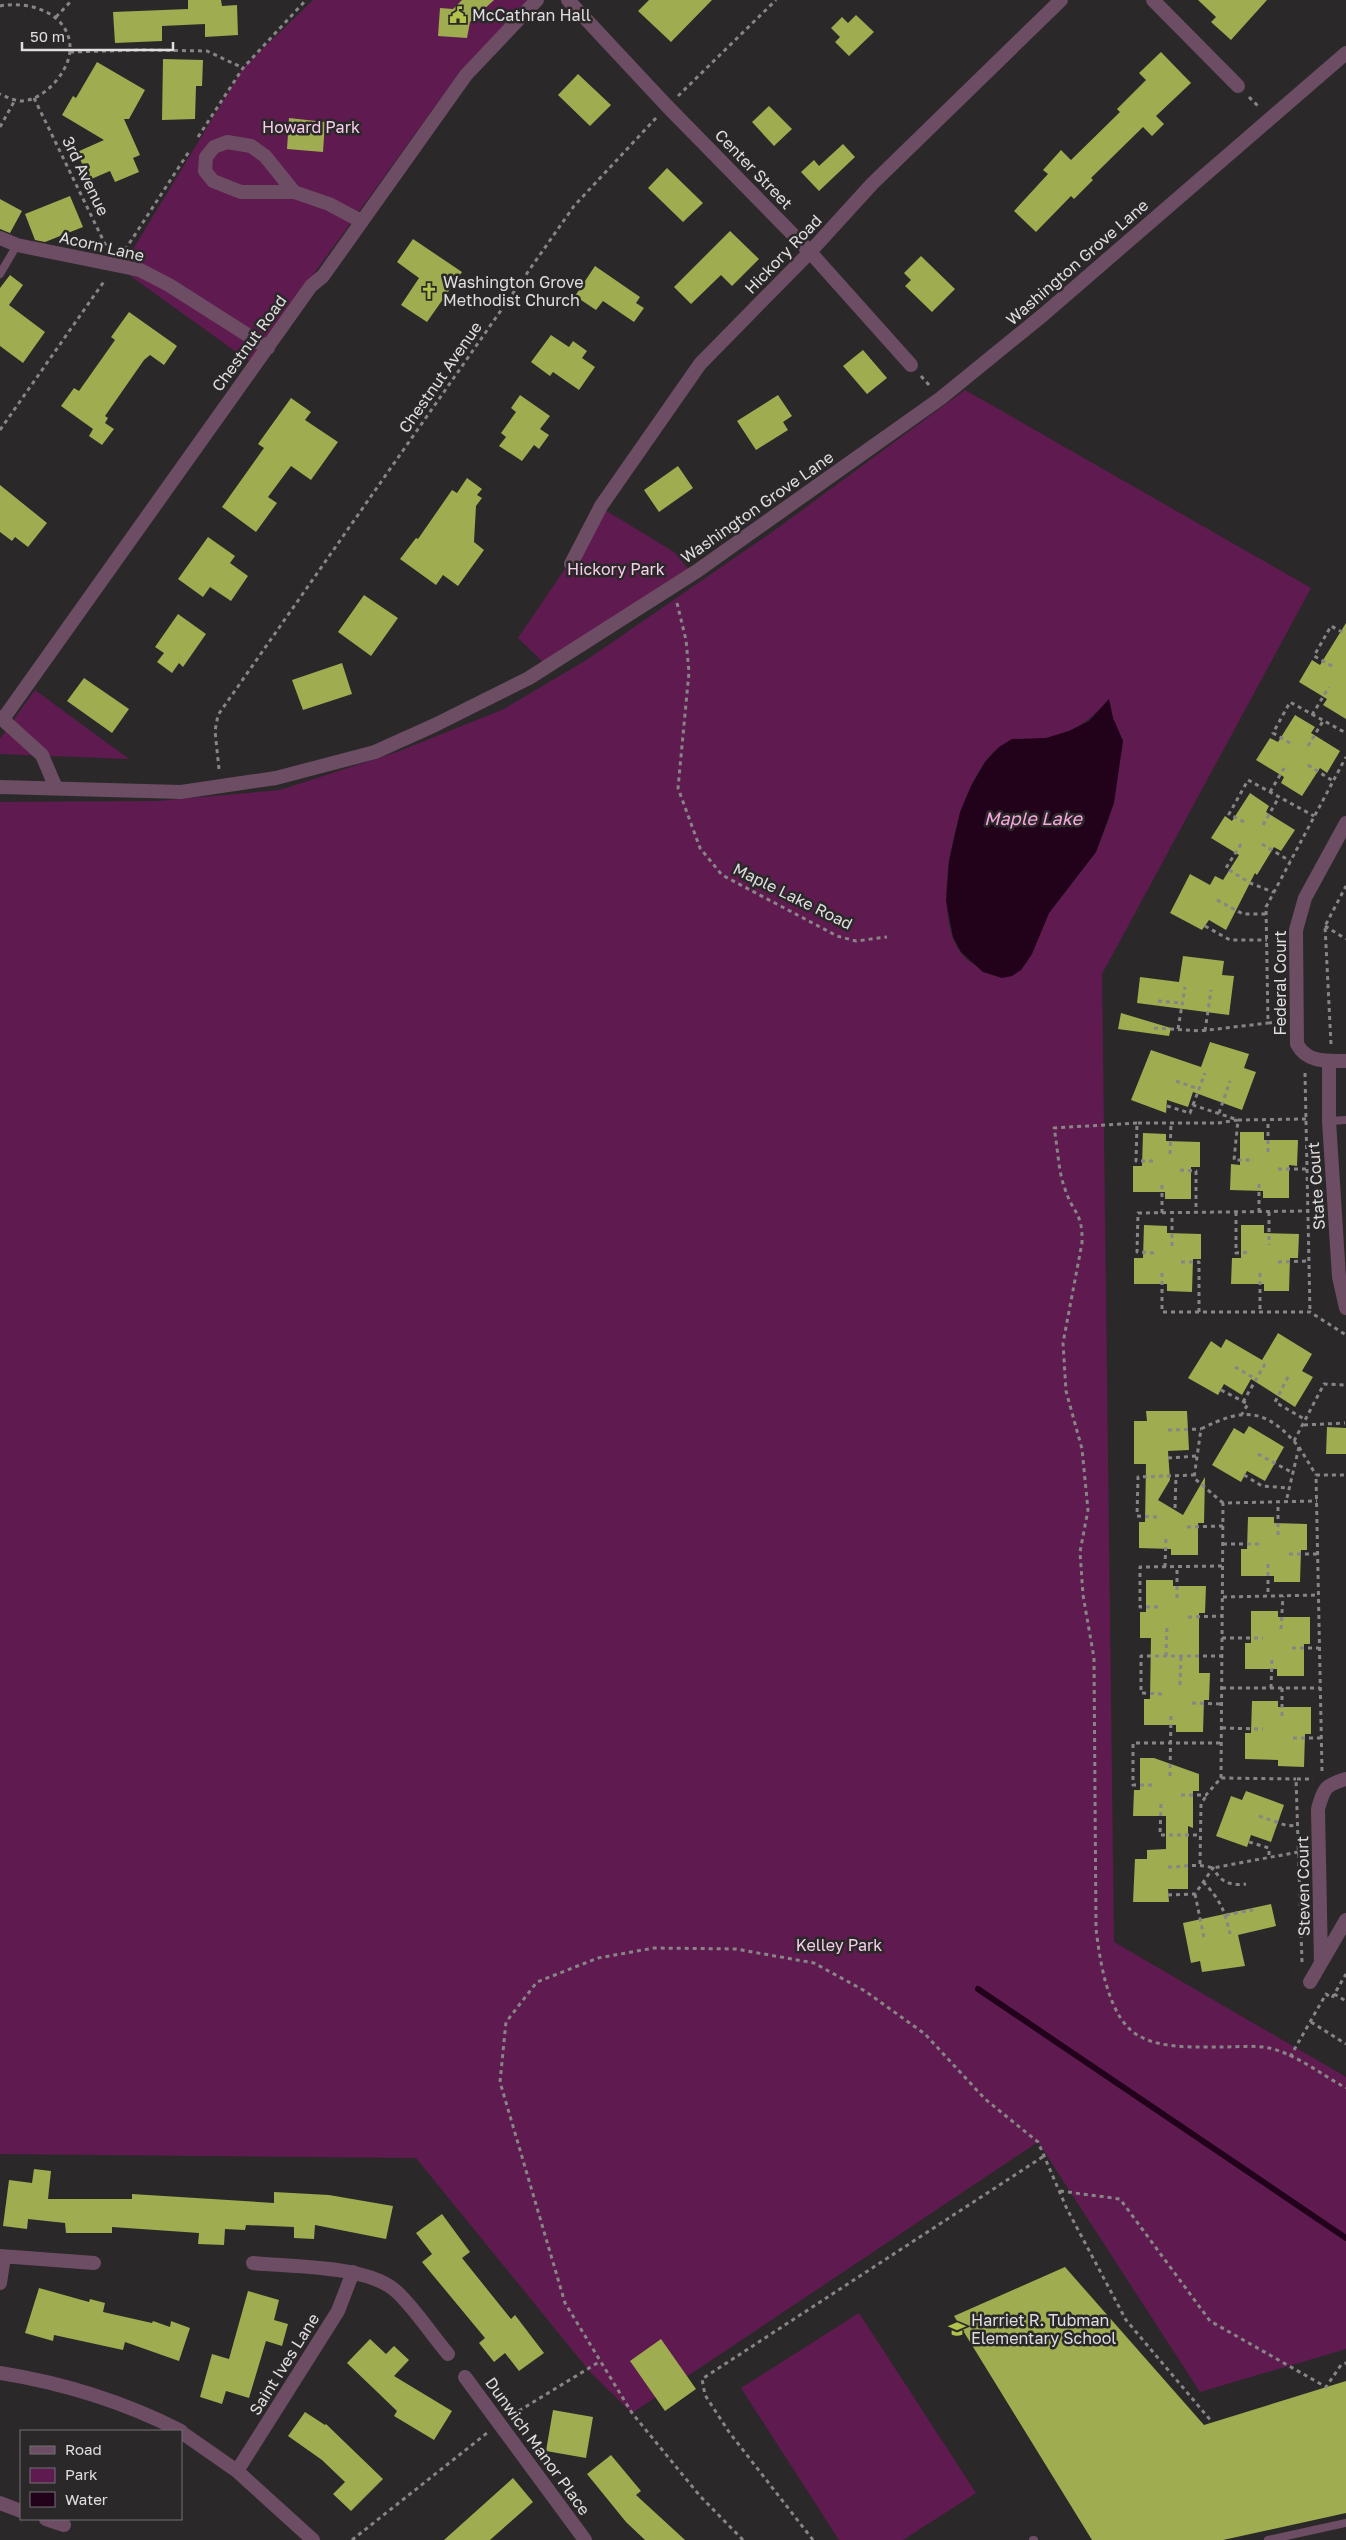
<svg xmlns="http://www.w3.org/2000/svg" width="1346" height="2540" viewBox="0 0 1346 2540" font-family="'Golos Text',sans-serif">
  <style>
    .green { fill: #5f1b4f; fill-rule: evenodd }
    .water { fill: #22011b }
    .lines { fill: none; stroke-linecap: round; stroke-linejoin: round }
    .stream { stroke: #22011b; stroke-width: 6 }
    .building { fill: #9fac4f }
    .path { stroke: #888587; stroke-width: 3; stroke-dasharray: 4 4; stroke-linecap: butt }
    .service { stroke: #6d4d63; stroke-width: 8 }
    .minor { stroke: #6d4d63; stroke-width: 14 }
    .tertiary { stroke: #6d4d63; stroke-width: 14 }
    .labels { text-anchor: middle; dominant-baseline: central; stroke-width: 5; stroke-linejoin: round; paint-order: stroke }
    .poi-label { font-size: 16px; fill: #e0dedf; stroke: #2b282a; text-anchor: start }
    .park-label { font-size: 16px; fill: #f8ceea; stroke: #2b282a }
    .street-label { font-size: 16px; fill: #e0dedf; stroke: #2b282a }
    .water-label { font-size: 18px; font-style: italic; fill: #f9a7e0; stroke: #2b282a }
  </style>
  <rect width="100%" height="100%" fill="#2b282a"/>
  <!-- green -->
  <path class="green" d="M313,0H534L462,69L250,362L121,269L243,68Z
    M965,390L1311,588L1102,974L1114,1942L1346,2077V2349L1200,2392L1038,2142L632,2413L591,2373L416,2158L0,2154V802L157,801L280,790L397,752L504,709L588,659L775,530ZM1109,700L1113,718L1123,741L1109,819L1096,852L1049,913L1027,962L1012,976C1000,972 983,970 972,963C920,931 957,779 998,748C1012,738 1030,740 1046,738C1073,734 1091,719 1109,700Z
    M605,510L674,552L690,571L547,666L518,638Z
    M35,690L129,759L0,754V739Z
    M859,2313L976,2493L903,2540H839L741,2388Z"/>
  <!-- water -->
  <path class="water" d="M1109,699L1113,718L1123,741L1114,803L1096,852L1049,913L1032,954L1021,970L1012,976L1002,978L983,972L961,952L953,937L946,901L949,861L960,812L971,786L985,762L999,747L1012,739L1046,738L1069,731L1089,721Z"/>
  <g class="lines">
    <!-- stream -->
    <path class="stream" d="M978,1989L1346,2238"/>
  </g>
  <!-- building -->
  <path class="building" d="M188,0H221L222,6L237,5L238,35L205,37V24L162,26V41L115,43L113,12L188,9Z
    M462,0H494L470,22L467,38L438,36L440,8L453,9Z
    M649,0H712L671,42L638,11Z
    M1198,0H1267L1231,40L1211,22L1216,17Z
    M856,15L874,32L849,56L835,42L840,37L831,28L842,17L848,23Z
    M1161,52L1191,83L1156,116L1164,124L1152,136L1143,127L1091,178L1093,180L1074,199L1071,196L1036,232L1014,211L1048,174L1043,170L1061,150L1071,160L1120,112L1117,109L1146,80L1139,73Z
    M163,59L203,60L202,86H196L195,119L162,120Z
    M97,62L145,90L129,119H124L140,155L133,158L139,172L115,182L110,171L89,180L77,152L104,140L62,115L73,96L76,98Z
    M578,74L611,105L590,126L558,95Z
    M769,106L792,129L774,146L752,122Z
    M289,118L325,122L323,152L287,149Z
    M843,144L855,157L819,191L801,172L814,160L819,166Z
    M667,168L703,203L683,222L648,188Z
    M70,196L83,227L45,242L35,240L25,214Z
    M0,199L22,211L10,233L0,229Z
    M730,231L759,259L732,286L721,275L691,304L674,287Z
    M413,239L462,272L427,322L401,305L419,278L397,262Z
    M921,256L955,289L932,312L905,286L911,280L904,273Z
    M595,266L640,297L636,303L644,308L634,322L603,301L596,310L575,296Z
    M10,275L23,285L9,305L45,332L23,363L0,346V288Z
    M129,312L177,346L164,365L150,355L144,360L105,416L108,418L105,423L114,429L102,445L89,436L93,429L61,406L74,388L79,391L115,340L111,337Z
    M551,335L569,347L573,341L587,351L582,358L595,367L579,390L553,372L550,376L531,362Z
    M863,350L887,378L867,394L843,366Z
    M520,395L550,416L540,429L549,435L539,449L534,445L522,461L499,446L506,437L501,433L516,412L511,408Z
    M778,395L792,416L783,422L788,430L756,450L737,421Z
    M291,398L311,412L305,420L338,442L311,480L291,466L268,497L277,503L256,532L222,507L264,448L258,444Z
    M678,466L693,488L659,512L644,490Z
    M467,478L482,489L477,495L482,498L476,506L474,542L484,550L458,586L443,575L436,585L400,559L416,538L418,539L452,490L457,493Z
    M0,485L47,523L28,547L15,537L12,541L0,532Z
    M208,537L235,556L230,563L248,576L231,601L210,587L203,597L178,579Z
    M364,595L398,618L371,656L338,632Z
    M178,614L206,634L183,667L179,663L172,673L157,662L164,653L155,647Z
    M1346,623V719L1323,705L1327,699L1299,682L1312,660L1320,665Z
    M342,663L352,694L303,710L292,680Z
    M84,678L129,709L112,733L67,701Z
    M1295,715L1315,727L1311,733L1340,751L1327,773L1320,768L1302,796L1281,783L1284,777L1256,760L1270,738L1278,742Z
    M1250,793L1269,806L1266,812L1295,830L1281,851L1274,847L1257,875L1255,873L1226,930L1209,920L1202,930L1170,913L1190,874L1210,885L1215,876L1223,880L1239,855L1211,838L1225,816L1232,821Z
    M1183,956L1224,961L1222,975L1234,976L1229,1015L1137,1003L1140,977L1179,982Z
    M1121,1013L1171,1028L1169,1036L1118,1029Z
    M1210,1042L1249,1054L1244,1068L1256,1072L1242,1110L1193,1092L1188,1107L1167,1100L1166,1113L1131,1100L1151,1050L1201,1067Z
    M1240,1132H1264V1140H1298L1297,1166L1289,1165V1198H1263V1191L1230,1190L1231,1164L1240,1165Z
    M1143,1133L1166,1134V1141L1200,1142V1167H1191V1199H1165V1192H1133V1166H1142Z
    M1144,1225L1167,1226V1233L1201,1234V1259H1193L1192,1292L1167,1291V1284H1134V1258H1143Z
    M1241,1225H1264V1233L1299,1234L1298,1258H1290L1289,1291H1264V1284H1231L1232,1258H1241Z
    M1278,1333L1312,1354L1302,1371L1313,1377L1295,1407L1251,1379L1242,1395L1224,1384L1218,1395L1188,1378L1211,1341L1221,1348L1226,1339L1262,1360Z
    M1146,1411H1187L1189,1450L1168,1451L1170,1480L1158,1500L1183,1515L1205,1477L1204,1523H1198V1555H1171V1549L1139,1548V1522H1145L1146,1464H1134V1421H1147Z
    M1249,1426L1284,1447L1265,1481L1247,1471L1241,1482L1212,1465L1234,1428L1244,1434Z
    M1327,1427L1346,1428V1454H1326Z
    M1248,1517H1274V1523L1307,1524V1550H1301L1300,1582H1274V1576H1241V1549H1247Z
    M1146,1580H1173V1586H1206L1205,1613H1199V1673H1210L1209,1700H1204L1203,1732H1176V1725H1144V1699H1150L1151,1638H1140V1612H1146Z
    M1251,1611H1278V1617H1310V1644H1304V1676H1277V1669H1245V1643H1251Z
    M1252,1701H1278V1707H1311V1734H1305L1304,1767L1278,1766V1760L1245,1759V1733H1251Z
    M1140,1758H1154L1199,1774V1791H1193V1828L1188,1826V1889H1168L1169,1902H1133L1135,1859H1147V1850L1166,1849V1816H1133L1134,1790H1140Z
    M1246,1791L1284,1805L1271,1842L1251,1835L1247,1847L1216,1836L1231,1796L1242,1800Z
    M1271,1904L1276,1926L1238,1935L1245,1966L1202,1972L1200,1961L1191,1963L1183,1923Z
    M34,2169L51,2171L48,2199H132V2194L274,2203V2192L329,2195L393,2206L386,2239L315,2225L314,2239L294,2238V2227L246,2225L245,2230L225,2229L224,2245L198,2244L199,2233L112,2227V2233H66L65,2223L28,2219L27,2229L3,2226L9,2180L32,2183Z
    M442,2214L470,2252L462,2258L511,2319L515,2315L544,2353L519,2371L505,2353L494,2362L479,2343L485,2338L422,2262L432,2254L416,2233Z
    M1065,2267L1204,2425L1346,2381V2513L1223,2540H1092L954,2316Z
    M39,2288L89,2302L90,2299L105,2303L103,2312L152,2323L153,2321L170,2327L171,2321L190,2328L179,2361L125,2342L123,2350L54,2335L53,2341L25,2333Z
    M248,2291L279,2300L274,2320L288,2324L282,2346L266,2341L249,2398L226,2391L222,2404L200,2397L212,2354L229,2359Z
    M370,2339L386,2354L394,2346L409,2360L394,2376L452,2411L434,2440L394,2416L397,2411L347,2363Z
    M661,2339L696,2389L665,2411L630,2361Z
    M553,2410L593,2417L586,2458L546,2451Z
    M305,2412L325,2425L326,2424L383,2479L351,2511L333,2494L345,2482L322,2460L288,2436Z
    M611,2455L641,2491L636,2495L685,2540H645L626,2522L587,2474Z
    M513,2478L533,2502L490,2540H444Z"/>
  <g class="lines">
    <!-- path -->
    <path class="path" d="M0,6C30,0 72,14 70,51C68,73 44,100 22,101C14,101 7,97 0,94
      M56,17L72,0
      M70,52L142,50L207,51L243,68
      M678,96L776,0
      M1249,97L1259,107
      M34,98L106,246
      M0,127L15,100
      M198,137L243,68L306,0
      M125,250L190,150
      M921,376L930,386
      M0,430L105,280
      M677,603L686,640L689,672L678,788L700,848L722,875L837,936L856,941L887,937
      M1332,666L1314,656L1331,626L1346,634
      M1312,715L1329,687
      M1290,743L1273,733L1290,702L1346,733
      M1308,746L1323,721
      M1308,765L1333,781
      M219,769L215,731L218,715L574,206L656,118
      M1270,792L1286,765
      M1244,822L1229,814L1248,780L1314,816
      M1263,825L1279,797
      M1241,844L1226,868L1250,883L1273,892
      M1262,844L1290,861
      M1217,900L1243,914H1266
      M1205,926L1230,940H1267
      M1325,926L1346,939
      M1158,1001L1182,1003
      M1280,1022L1268,1023L1266,907L1346,757
      M1154,1028L1200,1031L1268,1023
      M1178,1029L1185,987
      M1205,1031L1211,990
      M1331,1044L1325,926L1346,886
      M1305,1073L1310,1312
      M1176,1081L1199,1089
      M1193,1105L1205,1073
      M1167,1106L1190,1113L1193,1105L1238,1120L1306,1119
      M1219,1113L1230,1081
      M1137,1123L1054,1128C1058,1148 1058,1171 1065,1189C1073,1214 1083,1212 1082,1243L1063,1343L1066,1391L1082,1449L1088,1510L1080,1552L1083,1595L1094,1658L1096,1929C1100,1961 1108,2021 1141,2037C1164,2049 1198,2047 1223,2047C1238,2047 1254,2045 1269,2048C1296,2054 1322,2075 1346,2088
      M1268,1152V1120
      M1170,1154L1171,1123
      M1153,1161H1136L1137,1123H1218L1238,1120L1234,1160H1250
      M1278,1169H1307
      M1180,1170L1196,1171V1213
      M1236,1212V1253L1251,1252
      M1259,1212V1180
      M1269,1212V1245
      M1162,1213V1181
      M1172,1246V1213
      M1154,1253L1137,1252L1138,1213L1308,1211
      M1181,1262H1199V1312
      M1278,1262L1309,1261
      M1162,1273V1312H1310L1346,1335
      M1260,1273V1312
      M1235,1367L1256,1379
      M1288,1377L1275,1402L1306,1420
      M1221,1390L1248,1404L1242,1414
      M1243,1402L1265,1364
      M1304,1425L1345,1423
      M1168,1430L1201,1429
      M1294,1441L1324,1384L1346,1385
      M1299,1447L1316,1475
      M1258,1454L1293,1473
      M1168,1458L1197,1456
      M1244,1475L1262,1486L1289,1488
      M1223,1503L1194,1478L1201,1429C1244,1407 1266,1408 1299,1447L1286,1502
      M1175,1508L1176,1476
      M1157,1517L1137,1516L1138,1477L1194,1475
      M1187,1527L1223,1526
      M1278,1535V1502
      M1223,1544H1259
      M1289,1554H1318
      M1268,1564V1596
      M1165,1567L1166,1537
      M1223,1597L1319,1595
      M1177,1598V1566
      M1158,1607H1140V1567L1223,1566
      M1188,1617L1222,1616
      M1281,1629L1283,1596
      M1222,1638H1263
      M1292,1648H1319
      M1166,1656L1167,1626
      M1180,1685L1181,1656
      M1222,1688H1320
      M1271,1688L1272,1658
      M1282,1688V1719
      M1162,1694L1141,1693V1656H1222
      M1192,1703L1222,1704
      M1222,1728L1263,1729
      M1293,1738H1321
      M1322,1771L1316,1475H1346
      M1170,1776L1171,1713
      M1221,1778L1223,1503L1317,1501
      M1152,1785H1133V1743H1221
      M1181,1795H1206L1221,1778L1296,1779
      M1161,1804L1160,1835H1200
      M1259,1816L1288,1826L1297,1825
      M1249,1842L1269,1848V1857
      M1200,1864L1201,1804L1206,1796
      M1168,1867C1184,1867 1198,1863 1213,1868L1298,1852
      M1203,1882C1220,1899 1225,1911 1230,1934
      M1195,1894L1204,1938
      M1168,1895L1195,1894L1213,1868C1221,1882 1229,1886 1246,1884
      M1226,1915L1253,1910
      M1302,1962L1296,1779H1313
      M1334,1994L1346,2001
      M1311,2022L1346,2044
      M1290,2057L1326,1994L1332,1998L1346,1974
      M1060,2191L1120,2199L1210,2321L1326,2387L1341,2365L1346,2363
      M512,2415L599,2362
      M352,2540L487,2433
      M743,2540L700,2496L632,2413L565,2303L500,2082L506,2022L537,1982L598,1958L654,1948L736,1949L814,1963L865,1991L925,2034L985,2099L1038,2142L1067,2209L1126,2320L1212,2422
      M813,2540L729,2432L705,2395L702,2379L1044,2156"/>
    <!-- service -->
    <path class="service" d="M0,274L17,245
      M1329,1121L1346,1120
      M1033,2540H1034
      M1268,2540L1346,2523"/>
    <!-- minor -->
    <path class="minor" d="M568,0L667,106L810,252L911,365
      M1153,0L1238,86
      M294,192L265,156L251,146L227,142L214,147L206,157L205,171L213,181L241,192H294L329,204L361,221
      M0,238L17,245L140,270L169,285L268,348
      M571,564L601,506L700,364L810,252L872,184L1061,0
      M0,717L42,755L56,788
      M3,719L311,286L323,276L466,75L537,0
      M1346,823L1305,898L1296,930L1297,1044C1307,1063 1327,1061 1346,1061
      M1329,1061V1121L1339,1277L1346,1308
      M1321,1963L1318,1809C1324,1788 1325,1785 1346,1779
      M1310,1982L1346,1920
      M0,2256L94,2263
      M253,2263C291,2267 369,2265 397,2292C416,2310 431,2334 448,2354
      M0,2283L4,2257
      M0,2373C63,2383 124,2402 181,2431
      M465,2377L585,2540
      M181,2432L237,2471L313,2540
      M237,2471L338,2311L353,2272
      M0,2503L21,2511
      M46,2519L64,2525"/>
    <!-- tertiary -->
    <path class="tertiary" d="M0,787L181,792L276,778L375,752L435,725L529,678L697,571L941,398L1043,315L1346,53"/>
  </g>
  <!-- icons -->
  <defs>
    <g id="civic-bare" transform="scale(1.35)"><path d="M-.6-6.5H3V-4.5H.6V-3L4-1V1h2V6H-6V1h2V-1L-.6-3ZM-1.2 2.5V6h2.4V2.5Z" fill="#b3c24b" stroke="#2b282a" stroke-width="2.5" paint-order="stroke"/></g>
    <g id="church-bare" transform="scale(1.35)"><path d="M-1.2-6h2.4v3.5h3.3v2.4h-3.3V6h-2.4V-.1h-3.3v-2.4h3.3Z" fill="#b3c24b" stroke="#2b282a" stroke-width="2.5" paint-order="stroke"/></g>
    <g id="school-bare" transform="scale(1.35)"><path d="M0-5L7-2L0 1L-7-2ZM-4 1L0 2.5L4 1V4Q0 6-4 4Z" fill="#b3c24b" stroke="#2b282a" stroke-width="2.5" paint-order="stroke"/></g>
  </defs>
  <g fill-rule="evenodd">
    <use href="#civic-bare" x="458" y="15"/>
    <use href="#church-bare" x="429" y="291"/>
    <use href="#school-bare" x="957" y="2329"/>
  </g>
  <g class="labels">
    <!-- poi labels -->
    <g class="poi-label">
      <text x="472" y="15">McCathran Hall</text>
      <text x="443" y="282">Washington Grove<tspan x="443" dy="18">Methodist Church</tspan></text>
      <text x="971" y="2320">Harriet R. Tubman<tspan x="971" dy="18">Elementary School</tspan></text>
    </g>
    <!-- park labels -->
    <g class="park-label">
      <text x="311" y="127">Howard Park</text>
      <text x="616" y="569">Hickory Park</text>
      <text x="839" y="1945">Kelley Park</text>
    </g>
    <!-- street labels -->
    <g class="street-label">
      <text transform="translate(754 169) rotate(46)">Center Street</text>
      <text transform="translate(86 176) rotate(64)">3rd Avenue</text>
      <text transform="translate(102 246) rotate(13)">Acorn Lane</text>
      <text transform="translate(783 254) rotate(-46)">Hickory Road</text>
      <text transform="translate(1077 262) rotate(-41)">Washington Grove Lane</text>
      <text transform="translate(249 343) rotate(-54)">Chestnut Road</text>
      <text transform="translate(440 377) rotate(-55)">Chestnut Avenue</text>
      <text transform="translate(757 507) rotate(-35)">Washington Grove Lane</text>
      <text transform="translate(793 896) rotate(26)">Maple Lake Road</text>
      <text transform="translate(1280 983) rotate(-90)">Federal Court</text>
      <text transform="translate(1316 1186) rotate(-94)">State Court</text>
      <text transform="translate(1303 1886) rotate(-91)">Steven Court</text>
      <text transform="translate(284 2364) rotate(-58)">Saint Ives Lane</text>
      <text transform="translate(538 2446) rotate(54)">Dunwich Manor Place</text>
    </g>
    <!-- water labels -->
    <g class="water-label">
      <text x="1033" y="818">Maple Lake</text>
    </g>
  </g>
  <!-- legend -->
  <rect x="20" y="2430" width="162" height="90" fill="#2b282a" stroke="#737172"/>
  <rect x="30" y="2446" width="25" height="8" fill="#6d4d63" stroke="#737172"/>
  <text x="65" y="2455" font-size="15" fill="#e0dedf">Road</text>
  <rect x="30" y="2468" width="25" height="15" fill="#5f1b4f" stroke="#737172"/>
  <text x="65" y="2480" font-size="15" fill="#e0dedf">Park</text>
  <rect x="30" y="2492" width="25" height="15" fill="#22011b" stroke="#737172"/>
  <text x="65" y="2505" font-size="15" fill="#e0dedf">Water</text>
  <!-- scale -->
  <path d="M22 42v8h151v-8" fill="none" stroke="#e0dedf" stroke-width="2.5"/>
  <text x="30" y="42" font-size="15" fill="#e0dedf" stroke="#2b282a" stroke-width="4" paint-order="stroke">50 m</text>
</svg>
